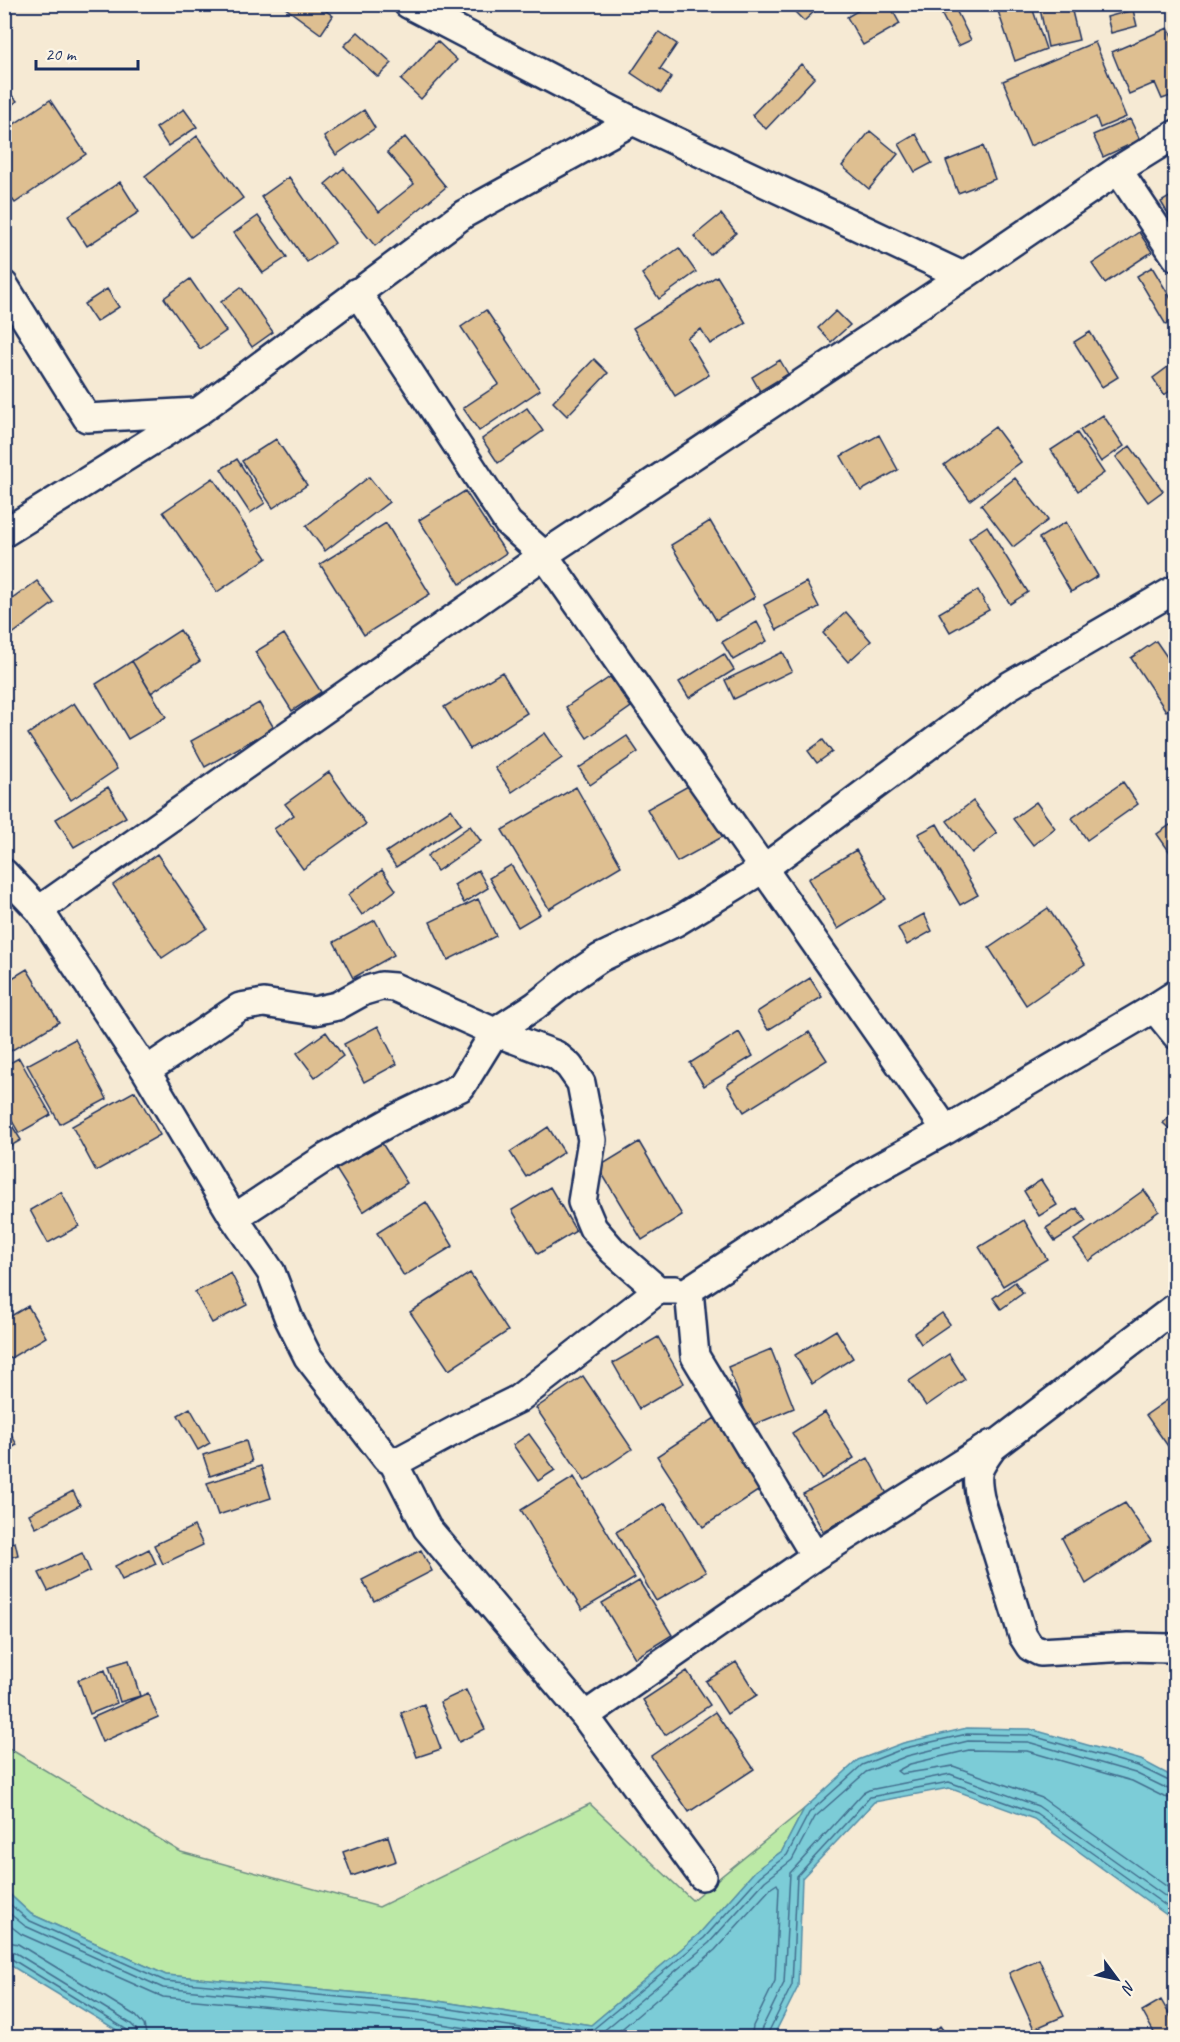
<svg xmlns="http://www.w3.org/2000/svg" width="1180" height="2042" viewBox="0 0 1180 2042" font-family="Caveat,sans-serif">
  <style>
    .green { fill: #bce9a6; stroke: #6c8c82; stroke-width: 1.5 }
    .water { fill: #7cccd7; stroke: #558da7; stroke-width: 1.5 }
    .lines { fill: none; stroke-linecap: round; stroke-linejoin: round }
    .shore { stroke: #426e8e; stroke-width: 1.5 }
    .building { fill: #debf91; stroke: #1b2f5e; stroke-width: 1.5 }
    .street-casing { stroke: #1b2f5e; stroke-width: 32 }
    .street { stroke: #fcf5e5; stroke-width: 27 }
  </style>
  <rect width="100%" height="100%" fill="#f6ead4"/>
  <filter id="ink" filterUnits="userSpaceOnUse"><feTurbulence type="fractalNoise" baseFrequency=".0167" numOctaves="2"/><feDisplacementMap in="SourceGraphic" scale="12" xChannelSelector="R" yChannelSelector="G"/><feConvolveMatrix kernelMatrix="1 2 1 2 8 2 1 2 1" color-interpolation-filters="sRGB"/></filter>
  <g filter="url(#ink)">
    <!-- green -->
    <path class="green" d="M5,1746L181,1852L379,1907L590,1804L692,1900L804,1809L782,1851L755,1871L699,1934L591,2025L425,1999L166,1975L31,1914L5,1890Z"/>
    <!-- water -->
    <path class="water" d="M967,1728L1030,1729L1141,1760L1175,1778V1921L1034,1819L949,1788L874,1802L802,1878L798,1987L773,2037H128L5,1962V1890L31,1914L166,1975L425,1999L591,2025L699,1934L755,1871L782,1851L804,1809L858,1760L903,1743Z"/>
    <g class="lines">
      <!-- shore -->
      <path class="shore" d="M1176,1799L1164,1797L1132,1781L1027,1751L969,1750L910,1764L897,1771L901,1774L953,1766L1042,1798L1176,1893
        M4,1899L28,1920L165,1981L425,2005L591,2031L704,1938L760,1876L787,1855L809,1813L862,1765L905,1748L967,1734L1029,1735L1138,1766L1171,1782L1176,1783
        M4,1909L25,1926L163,1988L424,2013L586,2038
        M4,1921L21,1934L163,1997L423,2021L527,2038
        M4,1941L18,1944L136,2016L144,2025L147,2038
        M4,1950L14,1952L131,2024L136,2029L138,2038
        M4,1957L10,1958L127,2030L130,2038
        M595,2038L709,1943L765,1881L792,1860L815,1817L866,1772L907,1756L968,1741L1028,1742L1135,1773L1168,1789L1176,1790
        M611,2038L715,1950L771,1888L777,1884L779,1888L775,1981L753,2026L751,2038
        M760,2038L761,2030L784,1983L790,1873L863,1793L869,1790L950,1774L1038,1806L1176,1904
        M768,2038V2033L792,1985L797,1876L870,1797L949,1782L1036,1813L1176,1913"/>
    </g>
    <!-- building -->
    <path class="building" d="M280,4H317L333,16L321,34Z
      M787,4H810L816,10L804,21Z
      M869,4H889L900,24L863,45L847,17Z
      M1017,4H1031L1046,49L1015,61L998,11Z
      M1039,4H1081L1071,7L1079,40L1048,47Z
      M955,8L971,40L958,46L942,15Z
      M1133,10L1137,26L1111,33L1107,17Z
      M1168,28L1176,44V94L1162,99L1155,83L1129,94L1112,52Z
      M358,32L392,63L378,77L344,46Z
      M659,32L677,44L660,69L672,77L661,93L631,73Z
      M437,41L457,60L421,99L401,80Z
      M1095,42L1126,117L1100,128L1096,117L1030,146L1003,81Z
      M801,64L815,77L766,129L752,115Z
      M4,87L17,101L4,111Z
      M50,100L86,154L15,203L4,188V131Z
      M184,109L197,127L168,146L156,128Z
      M364,110L375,128L336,155L324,137Z
      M1130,119L1140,140L1103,157L1093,135Z
      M870,131L898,154L869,189L842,166Z
      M916,134L932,163L915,172L899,144Z
      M197,136L243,198L191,237L145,176Z
      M405,137L446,187L375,246L325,184L344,168L379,212L414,184L387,152Z
      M983,146L995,179L958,193L946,161Z
      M289,177L335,243L307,262L261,197Z
      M120,182L139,212L87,246L68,216Z
      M1176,193V227L1161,202Z
      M721,214L736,233L710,255L694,236Z
      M258,216L287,257L263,273L234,233Z
      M1139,232L1152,252L1105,283L1092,264Z
      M679,248L696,272L659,299L642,274Z
      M1152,267L1176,307V318L1166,325L1137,276Z
      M717,276L746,323L710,344L701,329L687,338L709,375L675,396L633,328Z
      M190,279L226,331L200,349L164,298Z
      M241,287L273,332L252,347L221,302Z
      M107,289L119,307L96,322L84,304Z
      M486,310L540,390L479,431L463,408L499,384L461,327Z
      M836,311L850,325L831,342L818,328Z
      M1090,332L1118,377L1102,387L1074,342Z
      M594,359L608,373L567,416L553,402Z
      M780,360L788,374L760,391L752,377Z
      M1176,361V387L1164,395L1153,378Z
      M527,408L543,431L498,463L482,439Z
      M1103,415L1124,446L1101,462L1080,430Z
      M995,427L1021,462L970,500L944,465Z
      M1077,433L1104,473L1078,491L1051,450Z
      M879,435L898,470L861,491L841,456Z
      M276,439L307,485L273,508L242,461Z
      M1130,446L1163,491L1148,502L1116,457Z
      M237,459L265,503L250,513L221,469Z
      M369,477L389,502L325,551L306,526Z
      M213,478L267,558L217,592L163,512Z
      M1015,478L1048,520L1013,547L981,505Z
      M465,491L506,553L460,584L419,520Z
      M710,521L755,597L716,620L671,545Z
      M1066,522L1098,576L1071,592L1039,538Z
      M386,523L430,594L364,635L320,564Z
      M987,526L1028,592L1010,604L969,538Z
      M37,581L54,603L11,635L4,626V605Z
      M806,582L819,607L777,630L764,605Z
      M978,590L989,610L950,632L939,613Z
      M846,612L871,641L848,662L823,633Z
      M757,622L767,641L733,660L722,642Z
      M180,630L200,661L151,693L132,661Z
      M284,634L321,692L292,711L255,652Z
      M1156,641L1176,670V705L1166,711L1131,658Z
      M783,652L792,671L734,699L725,680Z
      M724,654L734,670L689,698L679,682Z
      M132,661L166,717L128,739L96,684Z
      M502,672L527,713L470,749L444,707Z
      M610,677L631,707L587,738L566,707Z
      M74,703L117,769L71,800L28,734Z
      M259,703L274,728L205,767L191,741Z
      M545,733L562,758L512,792L495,768Z
      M627,736L638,752L590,785L579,768Z
      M823,740L832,752L817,763L808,751Z
      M1176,764V777L1169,771Z
      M329,772L366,824L303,869L274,829L294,815L285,804Z
      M697,781L726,835L677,862L647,809Z
      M1123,782L1138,804L1087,840L1072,818Z
      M108,787L126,817L74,847L56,819Z
      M576,787L621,866L549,909L502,830Z
      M973,801L997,833L972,853L947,821Z
      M1036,802L1055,828L1033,845L1013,819Z
      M451,809L461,824L396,867L386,852Z
      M1176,821V861L1157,834Z
      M937,824L978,895L960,905L918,834Z
      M470,826L481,841L437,871L427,856Z
      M856,850L886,899L838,929L808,879Z
      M157,854L207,928L162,958L113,885Z
      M511,865L540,914L518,927L489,878Z
      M382,870L396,890L362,915L348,895Z
      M478,870L488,888L464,903L454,885Z
      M478,899L496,936L448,960L430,922Z
      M1048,908L1085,964L1026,1005L989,948Z
      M924,914L932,931L907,945L898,928Z
      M375,920L394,955L353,978L334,942Z
      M27,969L59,1022L4,1055V1003L7,1001L4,996V983Z
      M810,978L822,997L768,1030L757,1012Z
      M378,1026L397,1064L364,1082L344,1044Z
      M326,1032L343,1056L315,1077L297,1053Z
      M739,1032L753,1056L704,1086L690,1063Z
      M809,1032L827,1060L744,1112L727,1085Z
      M75,1039L107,1099L60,1124L27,1065Z
      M19,1058L51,1115L19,1133L4,1107V1066Z
      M135,1091L160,1135L96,1171L72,1126Z
      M1176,1110V1135L1163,1123Z
      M4,1113L21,1140L4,1150Z
      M548,1127L564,1152L526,1177L510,1152Z
      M378,1137L407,1183L363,1212L334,1166Z
      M639,1142L682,1215L642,1240L598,1167Z
      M1041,1180L1057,1205L1039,1216L1024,1191Z
      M550,1187L576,1231L538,1254L512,1210Z
      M1144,1190L1159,1211L1089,1261L1074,1240Z
      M61,1192L79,1226L48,1243L30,1210Z
      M426,1202L453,1246L404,1276L377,1233Z
      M1077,1208L1086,1221L1055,1241L1046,1228Z
      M1024,1220L1047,1259L1003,1286L979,1247Z
      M231,1273L247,1305L212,1323L195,1292Z
      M470,1273L508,1331L449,1370L410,1312Z
      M1015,1282L1023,1293L1001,1309L993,1298Z
      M28,1306L46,1337L4,1362V1320Z
      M942,1313L950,1324L921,1344L914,1333Z
      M836,1330L853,1358L812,1384L795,1355Z
      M658,1337L684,1383L639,1409L613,1363Z
      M771,1349L794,1408L751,1426L728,1367Z
      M949,1354L965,1379L926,1406L909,1381Z
      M583,1376L632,1449L585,1481L536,1408Z
      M1176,1394V1446L1170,1449L1146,1415Z
      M190,1408L210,1443L198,1450L178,1415Z
      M825,1412L854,1458L821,1479L792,1433Z
      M715,1418L761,1489L703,1527L657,1456Z
      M4,1421L17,1445L4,1452Z
      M529,1434L555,1470L538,1481L513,1445Z
      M246,1441L252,1462L210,1476L203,1455Z
      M868,1458L888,1496L823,1531L803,1494Z
      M261,1466L271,1498L218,1515L207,1483Z
      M574,1477L635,1578L582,1610L521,1510Z
      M73,1491L80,1505L36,1528L29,1514Z
      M665,1503L706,1572L656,1601L616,1532Z
      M1125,1503L1151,1541L1086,1584L1062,1538Z
      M194,1526L203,1545L163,1564L154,1545Z
      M15,1542L18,1555L4,1559V1545Z
      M149,1549L156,1564L122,1580L115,1566Z
      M421,1550L432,1571L374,1601L362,1580Z
      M82,1553L90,1571L48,1591L39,1573Z
      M639,1581L672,1635L635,1658L602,1603Z
      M129,1660L140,1696L120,1702L109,1666Z
      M736,1662L757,1695L727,1714L706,1681Z
      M105,1670L117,1703L90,1714L78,1680Z
      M687,1671L710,1705L665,1735L643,1700Z
      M466,1690L485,1729L459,1742L440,1702Z
      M148,1693L158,1717L102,1742L92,1718Z
      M424,1704L441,1749L417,1757L401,1713Z
      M715,1712L754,1769L689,1812L651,1756Z
      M388,1836L396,1861L352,1876L343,1852Z
      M1039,1959L1064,2016L1034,2029L1009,1973Z
      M1161,2000L1176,2026V2038H1157L1142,2011Z
      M940,2026L949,2038H926Z"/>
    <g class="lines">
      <!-- street casing -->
      <g class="street-casing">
        <path id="street" d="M408,4L633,121L963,276L1118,170L1176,134
          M1118,170L1176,257
          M4,285L87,418L197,412
          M357,292L508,523L544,555L946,1130
          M4,533L198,412L464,214L633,121
          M4,873L39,910
          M1176,994L1154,1008L1176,1035
          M146,1071L240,1007L264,1003L314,1011L337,1006L364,991L381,986L394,987L495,1032L556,1055L569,1066L581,1083L592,1140L582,1202L593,1228L613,1251L658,1290
          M234,1218L325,1158L397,1118L461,1087L495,1032L535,1006L569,979L600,958L676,922L763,869L1007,687L1176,589
          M1176,1307L993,1447C977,1469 975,1472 980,1498L1023,1636L1030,1647L1040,1652L1128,1647L1170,1648L1176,1647
          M393,1462L400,1460L467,1424L518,1399L658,1290H675
          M815,1556L695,1356L689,1290L865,1175L946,1130L1154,1008
          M585,1716L815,1556L992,1444
          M702,1876L585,1716L427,1528L393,1462L386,1458L308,1357L289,1319L271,1272L234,1218L146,1071L39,910L544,555L963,276"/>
      </g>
      <!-- street -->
      <use href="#street" class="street"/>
    </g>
  </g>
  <!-- margin -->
  <rect width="1180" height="2042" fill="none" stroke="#fcf5e5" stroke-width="24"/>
  <rect x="12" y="12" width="1156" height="2018" fill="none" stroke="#1b2f5e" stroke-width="2" filter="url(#ink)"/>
  <!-- north arrow -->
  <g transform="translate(1117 1979) rotate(123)" stroke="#fcf5e5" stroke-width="4.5" paint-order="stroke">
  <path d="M0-4.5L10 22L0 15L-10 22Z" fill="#1b2f5e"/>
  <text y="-9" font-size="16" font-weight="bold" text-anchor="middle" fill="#1b2f5e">N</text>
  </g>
  <!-- scale -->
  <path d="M36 60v9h102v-9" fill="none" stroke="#1b2f5e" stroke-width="3"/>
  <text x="45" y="60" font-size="18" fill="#1b2f5e" stroke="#fcf5e5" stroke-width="4.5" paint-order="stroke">20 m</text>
</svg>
